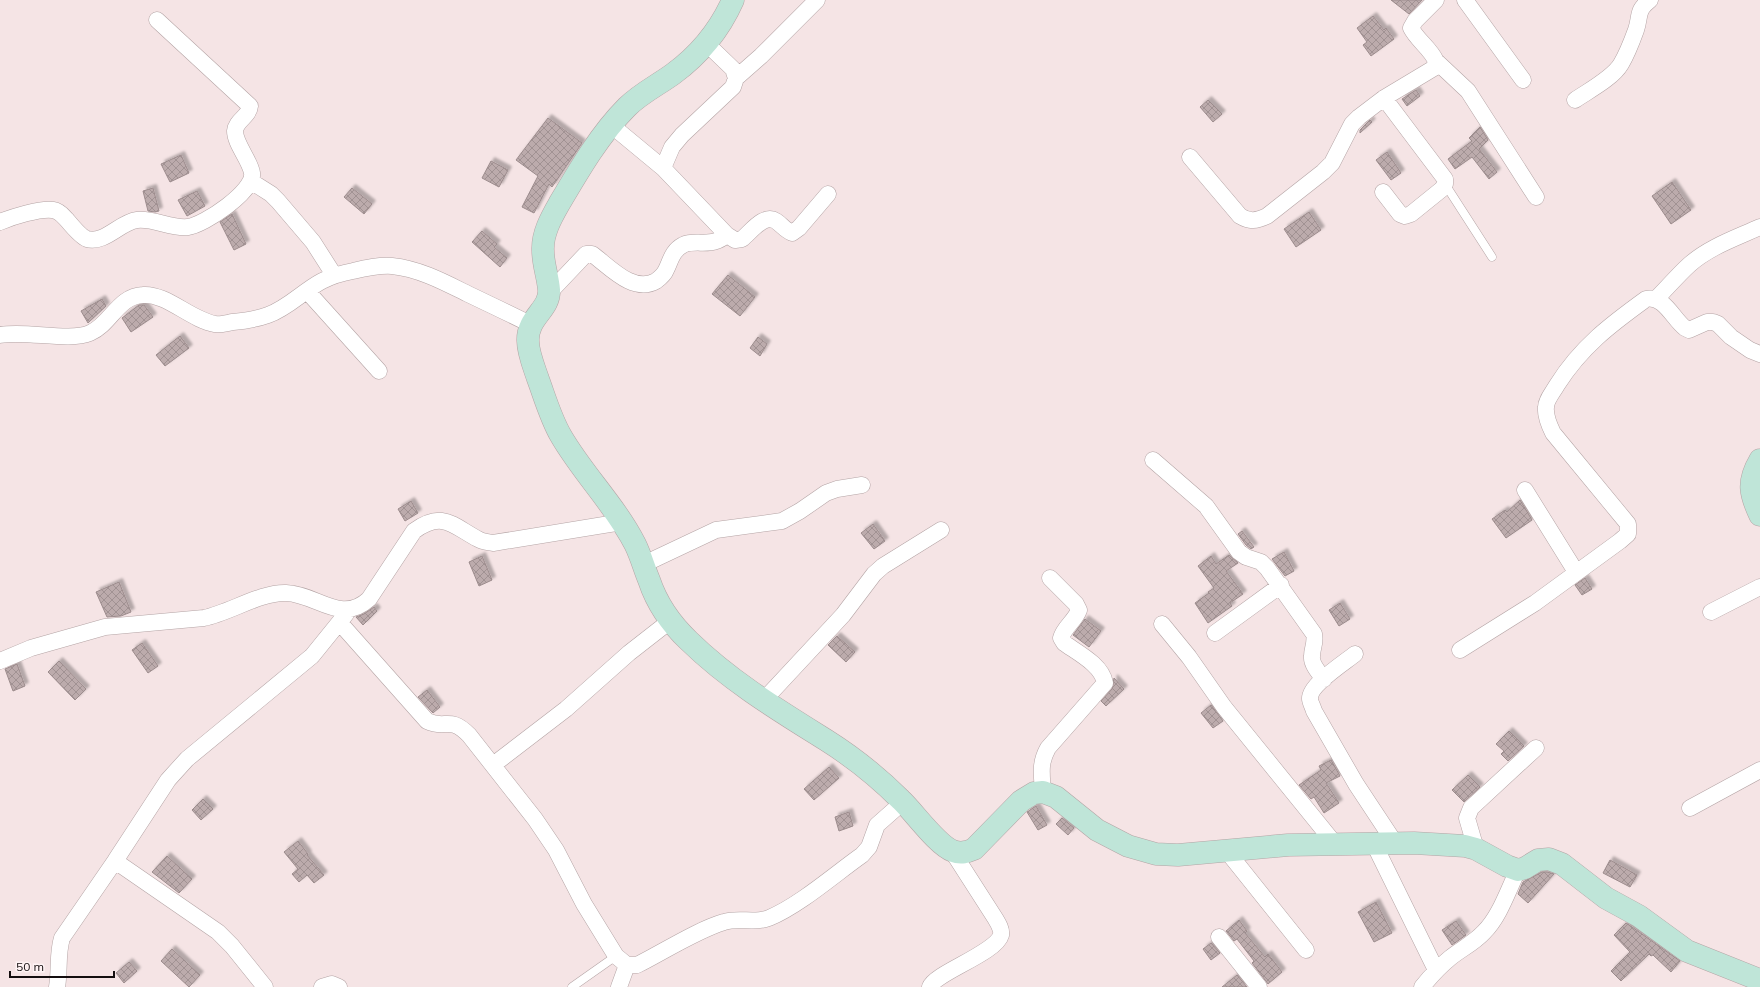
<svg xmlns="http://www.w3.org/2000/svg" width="1760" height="987" viewBox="0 0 1760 987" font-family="Mulish,sans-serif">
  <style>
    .building { fill: url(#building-cross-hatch); stroke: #9c8c8d; filter: url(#shadow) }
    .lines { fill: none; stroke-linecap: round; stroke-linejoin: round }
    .lane-casing { stroke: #b4a4a5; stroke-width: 9 }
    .street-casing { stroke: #b4a4a5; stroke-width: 17 }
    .secondary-casing { stroke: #b4a4a5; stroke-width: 23 }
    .lane { stroke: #fff; stroke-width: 8 }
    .street { stroke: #fff; stroke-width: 16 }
    .secondary { stroke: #bfe5d8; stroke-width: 22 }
  </style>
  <defs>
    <pattern id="building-cross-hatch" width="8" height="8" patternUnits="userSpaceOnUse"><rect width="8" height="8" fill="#bcabac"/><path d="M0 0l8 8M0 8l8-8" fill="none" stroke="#a19293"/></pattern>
    <filter id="shadow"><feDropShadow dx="3.5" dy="-3.5" stdDeviation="1" flood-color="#0004"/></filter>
  </defs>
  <rect width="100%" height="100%" fill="#f5e4e5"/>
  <!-- building -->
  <path class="building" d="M1391,0H1422L1409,14Z
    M1373,16L1384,30L1386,28L1394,39L1371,56L1363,45L1367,42L1357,28Z
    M1416,90L1420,96L1407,106L1402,99Z
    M1208,100L1222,114L1213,122L1200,107Z
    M548,118L582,143L552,187L549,184L534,213L522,207L538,176L516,160Z
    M1370,120L1372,122L1360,133V130Z
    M1480,127L1488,140L1479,149L1497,172L1489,179L1472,157L1455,169L1448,159L1472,141L1469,138Z
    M1387,152L1401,173L1391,180L1376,160Z
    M181,155L189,173L170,182L161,164Z
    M491,161L508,170L499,187L482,178Z
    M1672,182L1691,210L1671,224L1652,196Z
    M153,188L159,211L155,212L148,211L143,191Z
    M352,188L372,204L364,214L344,197Z
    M197,191L205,206L187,216L178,200Z
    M1309,212L1321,230L1296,247L1284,229Z
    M232,214L246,244L234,250L220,222Z
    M482,231L497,244L494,247L507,258L500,267L472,242Z
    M728,275L755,297L740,316L712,294Z
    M102,299L106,306L88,323L81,311Z
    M139,305H144L153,317L131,332L122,318Z
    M180,336L189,348L165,366L156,355Z
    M758,337L767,344L760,356L750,348Z
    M1520,500L1532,520L1506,538L1492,519L1505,510L1507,512Z
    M411,501L418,513L405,521L398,509Z
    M873,524L885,541L874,549L861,533Z
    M1242,531L1254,547L1251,549L1246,545L1238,534Z
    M1284,552L1294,571L1285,576L1272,559Z
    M1229,555L1238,563L1226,571L1243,594L1230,603L1232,606L1208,623L1195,603L1209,593L1208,592L1214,588L1198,566L1211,556L1216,564Z
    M482,556L492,580L479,586L469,562Z
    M1585,578L1592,589L1582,595L1575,585Z
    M119,582L131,612L121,616L107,617L96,592Z
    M1340,603L1350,619L1339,626L1329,610Z
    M374,607L377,611L363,625L356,617L364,614Z
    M1085,619L1101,631L1089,647L1073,635Z
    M837,636L855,652L846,662L828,645Z
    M142,643L158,666L148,673L132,650Z
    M59,661L86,689L75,700L48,672Z
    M17,664L25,686L13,691L5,669Z
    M1114,678L1124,689L1106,706L1101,701L1112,689Z
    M427,690L440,707L433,713L418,697Z
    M1211,705L1223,721L1213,728L1201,713Z
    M1509,731L1524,746L1508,761L1501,754L1504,751L1496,744Z
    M1331,760L1340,776L1326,783L1339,803L1324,813L1314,797L1311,799L1299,785L1321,770L1319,766Z
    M829,767L839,778L814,800L804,789Z
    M1468,775L1480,787L1464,802L1452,790Z
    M203,799L213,809L201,820L192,810Z
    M1036,806L1047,825L1038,830L1027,812Z
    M849,812L853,826L839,831L835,817Z
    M1062,818L1074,828L1068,835L1056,824Z
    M298,841L308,854L307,855L324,875L314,883L307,875L299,882L292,874L298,869L284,852Z
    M167,856L192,879L179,893L152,872Z
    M1610,860L1637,875L1630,887L1603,873Z
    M1542,872H1547L1554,874L1528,903L1518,894L1523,882Z
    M1376,902L1392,933L1374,942L1358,912Z
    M1239,920L1247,931L1245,933L1265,957L1268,954L1282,972L1268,984L1252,963L1254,961L1237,939L1234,941L1226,931Z
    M1456,921L1466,935L1452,945L1442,930Z
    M1626,923L1632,927L1680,961L1671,972L1653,955L1651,956L1649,954L1621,981L1611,971L1630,952L1614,935Z
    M1211,943L1220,953L1211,960L1203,949Z
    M172,949L200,975L189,987L161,961Z
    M129,962L137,971L124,983L116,973Z
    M1237,975L1247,987H1222Z"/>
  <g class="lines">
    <!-- lane casing -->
    <g class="lane-casing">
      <path id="lane" d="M1445,184L1492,257
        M572,987L616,956"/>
    </g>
    <!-- street casing -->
    <g class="street-casing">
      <path id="street" d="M1465,0L1523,80
        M1436,61L1468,91L1536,197
        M736,78L761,56L817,0
        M1575,100C1588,91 1613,78 1621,64C1627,54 1632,41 1636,30C1641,15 1636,11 1650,0
        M611,125L663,168L727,235L735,240L742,239C751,232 764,213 776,221C782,225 785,230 792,233L799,228L828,194
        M1190,157L1240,216C1250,222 1256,221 1267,216L1323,172L1332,163L1352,124L1359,117L1384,98L1434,68L1436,61C1430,48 1417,40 1411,28L1415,21L1436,0
        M663,168L672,147L682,135L733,87L736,78L733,69L706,43
        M252,182L271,194L278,201L313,242L334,275
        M1383,192L1400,214L1405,216L1411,214L1442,189L1445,184V179L1384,98
        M0,222C12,217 40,208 53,210C60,211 63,216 67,220C72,226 81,237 87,239C105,244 120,222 137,220C154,218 171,229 188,227C204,225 255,191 252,173C250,160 235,144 235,131C236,120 249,117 250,106L157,20
        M307,291L379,371
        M549,293L586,254H592C610,267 633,294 656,281C660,278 664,275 666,270C671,260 672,251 683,245C693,240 706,245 716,241C720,240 724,237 727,235
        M1656,299C1667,288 1677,276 1689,265C1709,247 1736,238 1760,227
        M0,335C26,330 69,342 90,333C111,324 118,296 143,295C166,293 191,320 215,324C220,325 227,323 233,322C244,321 257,319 268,315C288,308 303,291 322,281C332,276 342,273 353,271C366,268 379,265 392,266C420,269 444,282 468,294C489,304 510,314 530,324
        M1153,460L1206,506L1239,552L1246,557L1261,562L1267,568L1314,634C1316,643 1312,648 1312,656C1311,664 1319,673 1324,679
        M1525,490L1576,572
        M644,564L716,530L782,521L800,511L826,493L837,489L862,485
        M1711,612L1760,587
        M340,623L427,721C446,730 449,715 469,735L535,819L556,850L584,904L616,956L627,965H637C663,952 697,930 724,922C739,917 755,924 769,918C800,905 835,874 862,855L869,847L877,825L903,802
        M1162,624L1189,657L1224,707L1335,844
        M1215,633L1281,585
        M1460,650L1535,603L1620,541L1628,534V524L1553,433C1549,425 1545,416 1546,407C1546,400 1553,392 1557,385C1581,347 1610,325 1646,299C1664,295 1673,319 1685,328L1689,330L1707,322H1713L1718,324L1731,337L1750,350L1760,354
        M1355,654C1344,663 1309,685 1310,699C1310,702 1313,707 1314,711L1356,784L1395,843
        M0,661L31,648L105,627L204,618C229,613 261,592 286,593C317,594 341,625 369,599L414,531C443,510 453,526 478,539C483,542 488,542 493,543L622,522
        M763,701L843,615L874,574L883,566L941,530
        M493,765L566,709L629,653L670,621
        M1043,792C1042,775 1039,764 1048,748L1105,683C1102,665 1078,653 1064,643L1061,638C1064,627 1075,621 1079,610L1076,604L1050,578
        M1690,808L1760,770
        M1374,844L1436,970
        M1476,849L1467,818L1471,808L1536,748
        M1226,850L1306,950
        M115,861L218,932L232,946L265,987
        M1219,937L1259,987
        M57,987C60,970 57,954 62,938L115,861L168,780L187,759L312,656L346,614
        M322,987L332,984L339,987
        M619,987L627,965
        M930,987C935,973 996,953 1001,935C1002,929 998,923 995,918L952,851
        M1422,987C1430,977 1439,967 1450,958C1461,949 1474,943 1484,932C1500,916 1508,890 1518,870"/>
    </g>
    <!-- secondary casing -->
    <g class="secondary-casing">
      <path id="secondary" d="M733,0C720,29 699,55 673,74C658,85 641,93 627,107C600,134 579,170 559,204C551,218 542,234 543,251C543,264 548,277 549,290C550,310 527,317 528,341C528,353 534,367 538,379C545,398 551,419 561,436C583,474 615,505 635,544C641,556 644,568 649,580C657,604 671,624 689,641C730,681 778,710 826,740C853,757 878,777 901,800C914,812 937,845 953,851C961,854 967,852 974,849L1021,801L1034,793L1043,792L1056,797L1097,830L1128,846L1156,854L1178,855L1288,845L1414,843L1465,846L1476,849L1507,866L1518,870L1525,868L1538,860L1549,859L1562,864L1606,898L1639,916L1687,951L1760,980
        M1760,460C1747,482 1750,494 1760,515"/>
    </g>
    <!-- lane -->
    <use href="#lane" class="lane"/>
    <!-- street -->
    <use href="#street" class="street"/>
    <!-- secondary -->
    <use href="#secondary" class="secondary"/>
  </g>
  <!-- scale -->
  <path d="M10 971v6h104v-6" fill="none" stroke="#140e0f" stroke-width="2"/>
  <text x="16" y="971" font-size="12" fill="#140e0f" stroke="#fef3f4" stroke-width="3" paint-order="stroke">50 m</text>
</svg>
